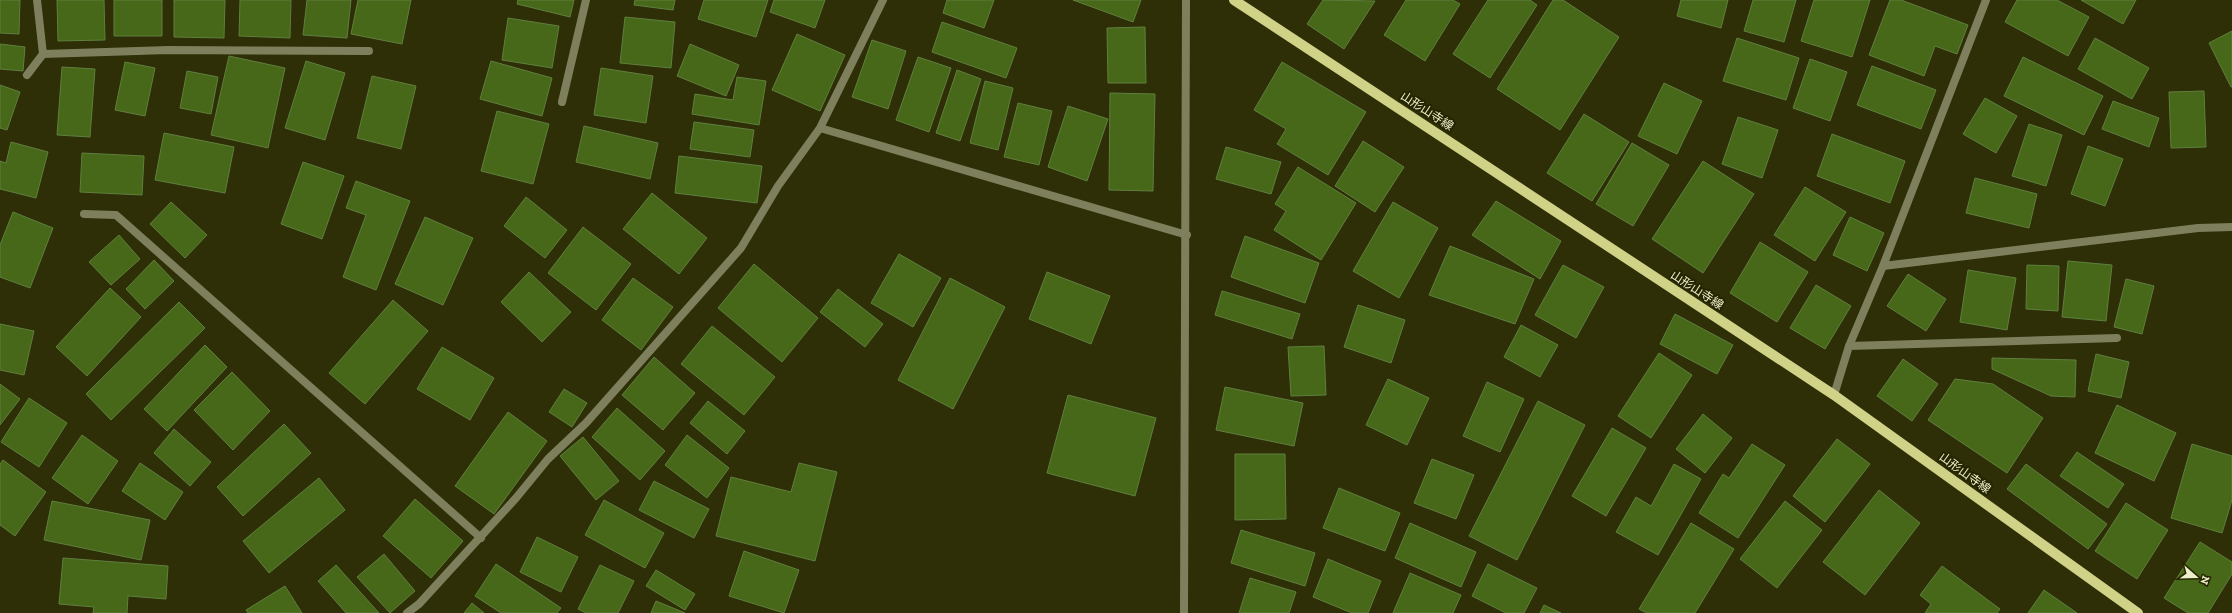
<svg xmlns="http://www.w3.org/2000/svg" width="2232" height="613" viewBox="0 0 2232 613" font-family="'Zilla Slab','Noto Sans JP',serif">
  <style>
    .building { fill: #466818; stroke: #607f3f }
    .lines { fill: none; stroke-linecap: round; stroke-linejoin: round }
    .lane { stroke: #7e7f5c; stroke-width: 8 }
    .street { stroke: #7e7f5c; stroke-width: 8 }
    .primary { stroke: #d0d387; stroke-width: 10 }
    .labels { text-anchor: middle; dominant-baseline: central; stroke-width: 4; stroke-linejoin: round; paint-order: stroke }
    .street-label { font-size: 12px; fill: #edefca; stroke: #252500 }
  </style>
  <rect width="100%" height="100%" fill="#2e2f06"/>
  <!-- building -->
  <path class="building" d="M0,0H20L19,34L0,33Z
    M57,0H104L105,40L58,41Z
    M114,0H162V36H114Z
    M174,0H225L224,38L174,37Z
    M240,0H291L290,38L239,36Z
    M307,0H351L347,38L303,35Z
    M358,0H411L402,44L351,34Z
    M518,0H574L570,17L517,4Z
    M635,0H675L673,10L634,5Z
    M704,0H768L756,37L698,19Z
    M774,0H825L815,28L770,12Z
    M947,0H994L984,28L943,13Z
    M1073,0H1141L1133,22Z
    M1323,0L1375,1L1344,49L1307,24Z
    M1406,0H1453L1460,4L1425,61L1384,35Z
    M1488,0H1530L1537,5L1490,78L1453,54Z
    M1553,0H1563L1619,37L1560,130L1497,89Z
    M1681,0H1728L1721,28L1677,16Z
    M1753,0H1796L1784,42L1744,31Z
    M1814,0H1870L1852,57L1801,41Z
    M1890,0H1901L1968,25L1957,54L1935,46L1924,76L1869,55Z
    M2017,0H2057L2089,17L2068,56L2005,22Z
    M2081,0H2136L2123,24Z
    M625,17L675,22L671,68L620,63Z
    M508,18L559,26L552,68L502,60Z
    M942,22L1017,48L1006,78L932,52Z
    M1145,27L1146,83H1108L1107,28Z
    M2232,31V87H2231L2209,43Z
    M797,34L845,55L820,111L772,90Z
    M1737,38L1799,58L1786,100L1723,81Z
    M2095,38L2149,68L2132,99L2078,69Z
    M872,40L906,51L888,109L852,97Z
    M0,44L25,47L23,71L0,69Z
    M690,44L739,65L726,96L677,76Z
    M229,56L285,68L268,148L211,135Z
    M918,57L951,68L929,132L896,120Z
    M2023,57L2103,96L2084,135L2004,96Z
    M1810,59L1847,72L1830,121L1793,108Z
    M306,61L345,73L325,140L285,128Z
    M491,61L552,78L542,116L480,99Z
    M125,62L155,68L145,116L115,110Z
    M1282,62L1366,112L1328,175L1277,144L1286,129L1254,110Z
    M1872,66L1936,90L1921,129L1857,105Z
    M62,67L95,69L90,137L57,135Z
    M601,68L653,76L646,123L594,115Z
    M957,70L981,79L960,141L936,133Z
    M187,71L218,77L211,114L180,108Z
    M372,76L416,86L401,149L357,138Z
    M737,77L766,81L759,125L692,114L695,94L733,100Z
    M985,81L1013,88L998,150L970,143Z
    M1664,83L1702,101L1677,154L1638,136Z
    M0,85L20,92L7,130L0,128Z
    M2204,91L2206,147L2171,148L2169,92Z
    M1110,93L1155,94L1153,191L1109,190Z
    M1985,98L2017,116L1996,153L1963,134Z
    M2113,101L2159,118L2149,147L2102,129Z
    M1018,103L1052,111L1039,165L1004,157Z
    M1068,106L1108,119L1087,181L1048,167Z
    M497,111L549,124L533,184L481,171Z
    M1584,114L1629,142L1592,201L1547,173Z
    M1738,117L1778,130L1762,178L1722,164Z
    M694,122L754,130L750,157L690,149Z
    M2029,124L2062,135L2046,186L2012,176Z
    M584,126L658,143L650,179L576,162Z
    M164,133L234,147L225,193L155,180Z
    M1832,134L1905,161L1890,203L1817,176Z
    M1363,141L1404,167L1375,212L1335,186Z
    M11,142L48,152L36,198L0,189V161L6,163Z
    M1632,143L1669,165L1633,226L1596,204Z
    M2088,146L2123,159L2105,206L2071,194Z
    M1226,147L1281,162L1271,194L1216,179Z
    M82,153L144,156L142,195L80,192Z
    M679,156L762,166L757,203L675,193Z
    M1703,161L1754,194L1703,273L1652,239Z
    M303,162L344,176L322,239L281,224Z
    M1298,167L1356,203L1321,260L1274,230L1286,211L1275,204Z
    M1975,178L2037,194L2029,228L1966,213Z
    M356,181L410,201L376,290L343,277L366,215L346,208Z
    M1805,187L1846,212L1815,261L1774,235Z
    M652,193L707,238L679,274L623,229Z
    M526,197L567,230L545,258L504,226Z
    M1496,201L1561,241L1540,279L1472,235Z
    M171,202L207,235L185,258L150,224Z
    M1393,202L1438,228L1399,298L1353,271Z
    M13,212L53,228L30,288L0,277V245Z
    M425,217L473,238L443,305L395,284Z
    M1850,217L1884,233L1867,271L1833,255Z
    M583,227L631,264L596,310L548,273Z
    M119,235L140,259L111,285L89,262Z
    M1245,236L1319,263L1305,303L1231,277Z
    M1760,242L1808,272L1777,322L1730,293Z
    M1450,246L1534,279L1515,324L1429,295Z
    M899,254L941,278L913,327L871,303Z
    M154,260L174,281L145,309L126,289Z
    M2068,261L2112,265L2106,321L2062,317Z
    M754,264L818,318L782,362L718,308Z
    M1563,265L1604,287L1576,338L1535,315Z
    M2027,265L2059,266L2058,311L2026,309Z
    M1968,270L2016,278L2007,330L1960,322Z
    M529,272L571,312L542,342L501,302Z
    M1047,272L1110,296L1091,344L1029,319Z
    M1908,274L1946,299L1926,331L1887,306Z
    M633,278L673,307L641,350L602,320Z
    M950,278L1005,307L953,409L898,380Z
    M2126,279L2154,286L2142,334L2114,327Z
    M1816,285L1851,306L1825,349L1790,328Z
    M110,288L141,317L87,376L56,347Z
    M838,289L883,324L865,347L820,312Z
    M1222,291L1300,314L1292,339L1215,315Z
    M393,300L428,331L365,404L329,373Z
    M179,302L205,328L111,420L86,394Z
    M1358,305L1405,320L1391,363L1344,347Z
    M1675,314L1733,345L1717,374L1660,344Z
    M0,324L34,331L24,375L0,370Z
    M1521,325L1558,345L1540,377L1504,357Z
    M712,326L775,377L744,415L681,364Z
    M205,345L227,367L167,431L144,409Z
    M1324,346L1326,395L1291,396L1288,347Z
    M442,347L494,378L470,420L417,389Z
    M1659,353L1692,375L1651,438L1618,416Z
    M2096,354L2129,362L2121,398L2088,391Z
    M654,357L695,393L663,430L622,395Z
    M1992,358L2076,360L2075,397L2051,396L1992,369Z
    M1903,359L1938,384L1912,421L1877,396Z
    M232,372L270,411L233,450L194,410Z
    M1388,379L1429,398L1407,445L1366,425Z
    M1955,379L1993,384L2043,418L2007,473L1928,420Z
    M1487,382L1524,399L1500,452L1463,436Z
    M0,384L20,399L0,425Z
    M1225,387L1303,403L1294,446L1216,430Z
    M564,389L587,403L572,427L549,412Z
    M1068,395L1156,418L1135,496L1047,473Z
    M29,398L67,423L39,467L1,442Z
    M708,401L745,431L727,454L690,423Z
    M1538,401L1585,425L1517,560L1469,536Z
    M2117,405L2176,433L2154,481L2095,453Z
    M617,408L665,451L640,480L592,437Z
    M508,412L547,441L494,514L455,486Z
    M1703,414L1732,438L1705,473L1676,449Z
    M284,424L311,453L243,516L217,487Z
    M1612,428L1646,448L1606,516L1572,496Z
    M174,429L211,462L190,486L154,453Z
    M82,435L118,461L88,504L52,478Z
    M687,435L729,468L707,498L665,465Z
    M583,437L619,481L596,500L560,456Z
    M1837,439L1870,464L1825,522L1793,496Z
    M1752,444L1785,465L1738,538L1699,513L1723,474L1729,478Z
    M2192,444L2232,456V500L2222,533L2171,518Z
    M2077,452L2124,484L2108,508L2060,476Z
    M1235,454H1285L1286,519L1235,520Z
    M1432,459L1474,475L1456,519L1414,503Z
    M3,460L46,492L15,536L0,525V464Z
    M140,463L183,492L165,520L122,491Z
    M799,463L837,472L815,561L716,536L731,477L791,492Z
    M1674,464L1701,479L1658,555L1616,532L1636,497L1651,506Z
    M2026,464L2107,524L2088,549L2007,489Z
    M319,478L345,510L269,573L243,541Z
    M654,481L709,509L694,538L639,510Z
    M1339,488L1400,513L1385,551L1323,528Z
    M1879,490L1920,523L1865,595L1823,562Z
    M415,499L463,541L431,578L383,536Z
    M604,500L664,533L645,568L585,535Z
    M52,501L150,520L141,560L44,540Z
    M1785,501L1822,530L1777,588L1740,559Z
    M2126,503L2168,530L2137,579L2095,551Z
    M1410,523L1476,552L1461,587L1395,558Z
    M1691,523L1734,549L1695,613H1647L1639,609Z
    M1241,530L1315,553L1305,586L1231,563Z
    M537,537L578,557L561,592L520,572Z
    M2200,542L2232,562V574L2208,613H2188L2164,598Z
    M744,551L799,570L784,613L729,596Z
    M384,554L415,591L390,613L357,577Z
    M63,558L168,566L166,599L128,596L127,613H93L94,607L59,604Z
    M1328,559L1381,581L1368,613H1352L1313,597Z
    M496,564L561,608L557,613H501L475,596Z
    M1488,564L1537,588L1524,613H1506L1472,596Z
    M336,565L379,613H346L318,581Z
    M600,565L634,581L618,613H586L578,609Z
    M1942,566L2000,609L1997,613H1925L1931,604L1920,595Z
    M656,570L695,594L685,610L646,586Z
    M1410,573L1461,595L1453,613H1393Z
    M1250,578L1296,592L1289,613H1239Z
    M285,586L302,613H248L246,610Z
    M2044,590L2077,613H2028Z
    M656,601L685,613H651Z
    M472,603L484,613H464Z
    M1544,605L1561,613H1540Z"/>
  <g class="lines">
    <!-- lane -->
    <path class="lane" d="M43,54L168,50L369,51
      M27,75L43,54L37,0
      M562,102L586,0
      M820,128L1187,235
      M84,214L116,215L481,538
      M1883,266L2198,228L2232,227
      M1849,346L2117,338
      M1834,395L1849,346L1883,266L1986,0
      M407,613L419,604L516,498L548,459L586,423L741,248L778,186L820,128L883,0"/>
    <!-- street -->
    <path class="street" d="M1184,613L1186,0"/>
    <!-- primary -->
    <path class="primary" d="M1234,0L1834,395L2138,613"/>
  </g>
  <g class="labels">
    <!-- street labels -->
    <g class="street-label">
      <text transform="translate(1427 111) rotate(33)">山形山寺線</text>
      <text transform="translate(1697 290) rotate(33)">山形山寺線</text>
      <text transform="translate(1965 473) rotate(36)">山形山寺線</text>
    </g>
  </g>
  <!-- north arrow -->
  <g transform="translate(2196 577) rotate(110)" stroke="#252500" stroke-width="3" paint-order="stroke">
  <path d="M0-3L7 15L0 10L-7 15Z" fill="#edefca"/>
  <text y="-6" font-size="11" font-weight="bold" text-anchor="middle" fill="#edefca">N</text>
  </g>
</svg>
